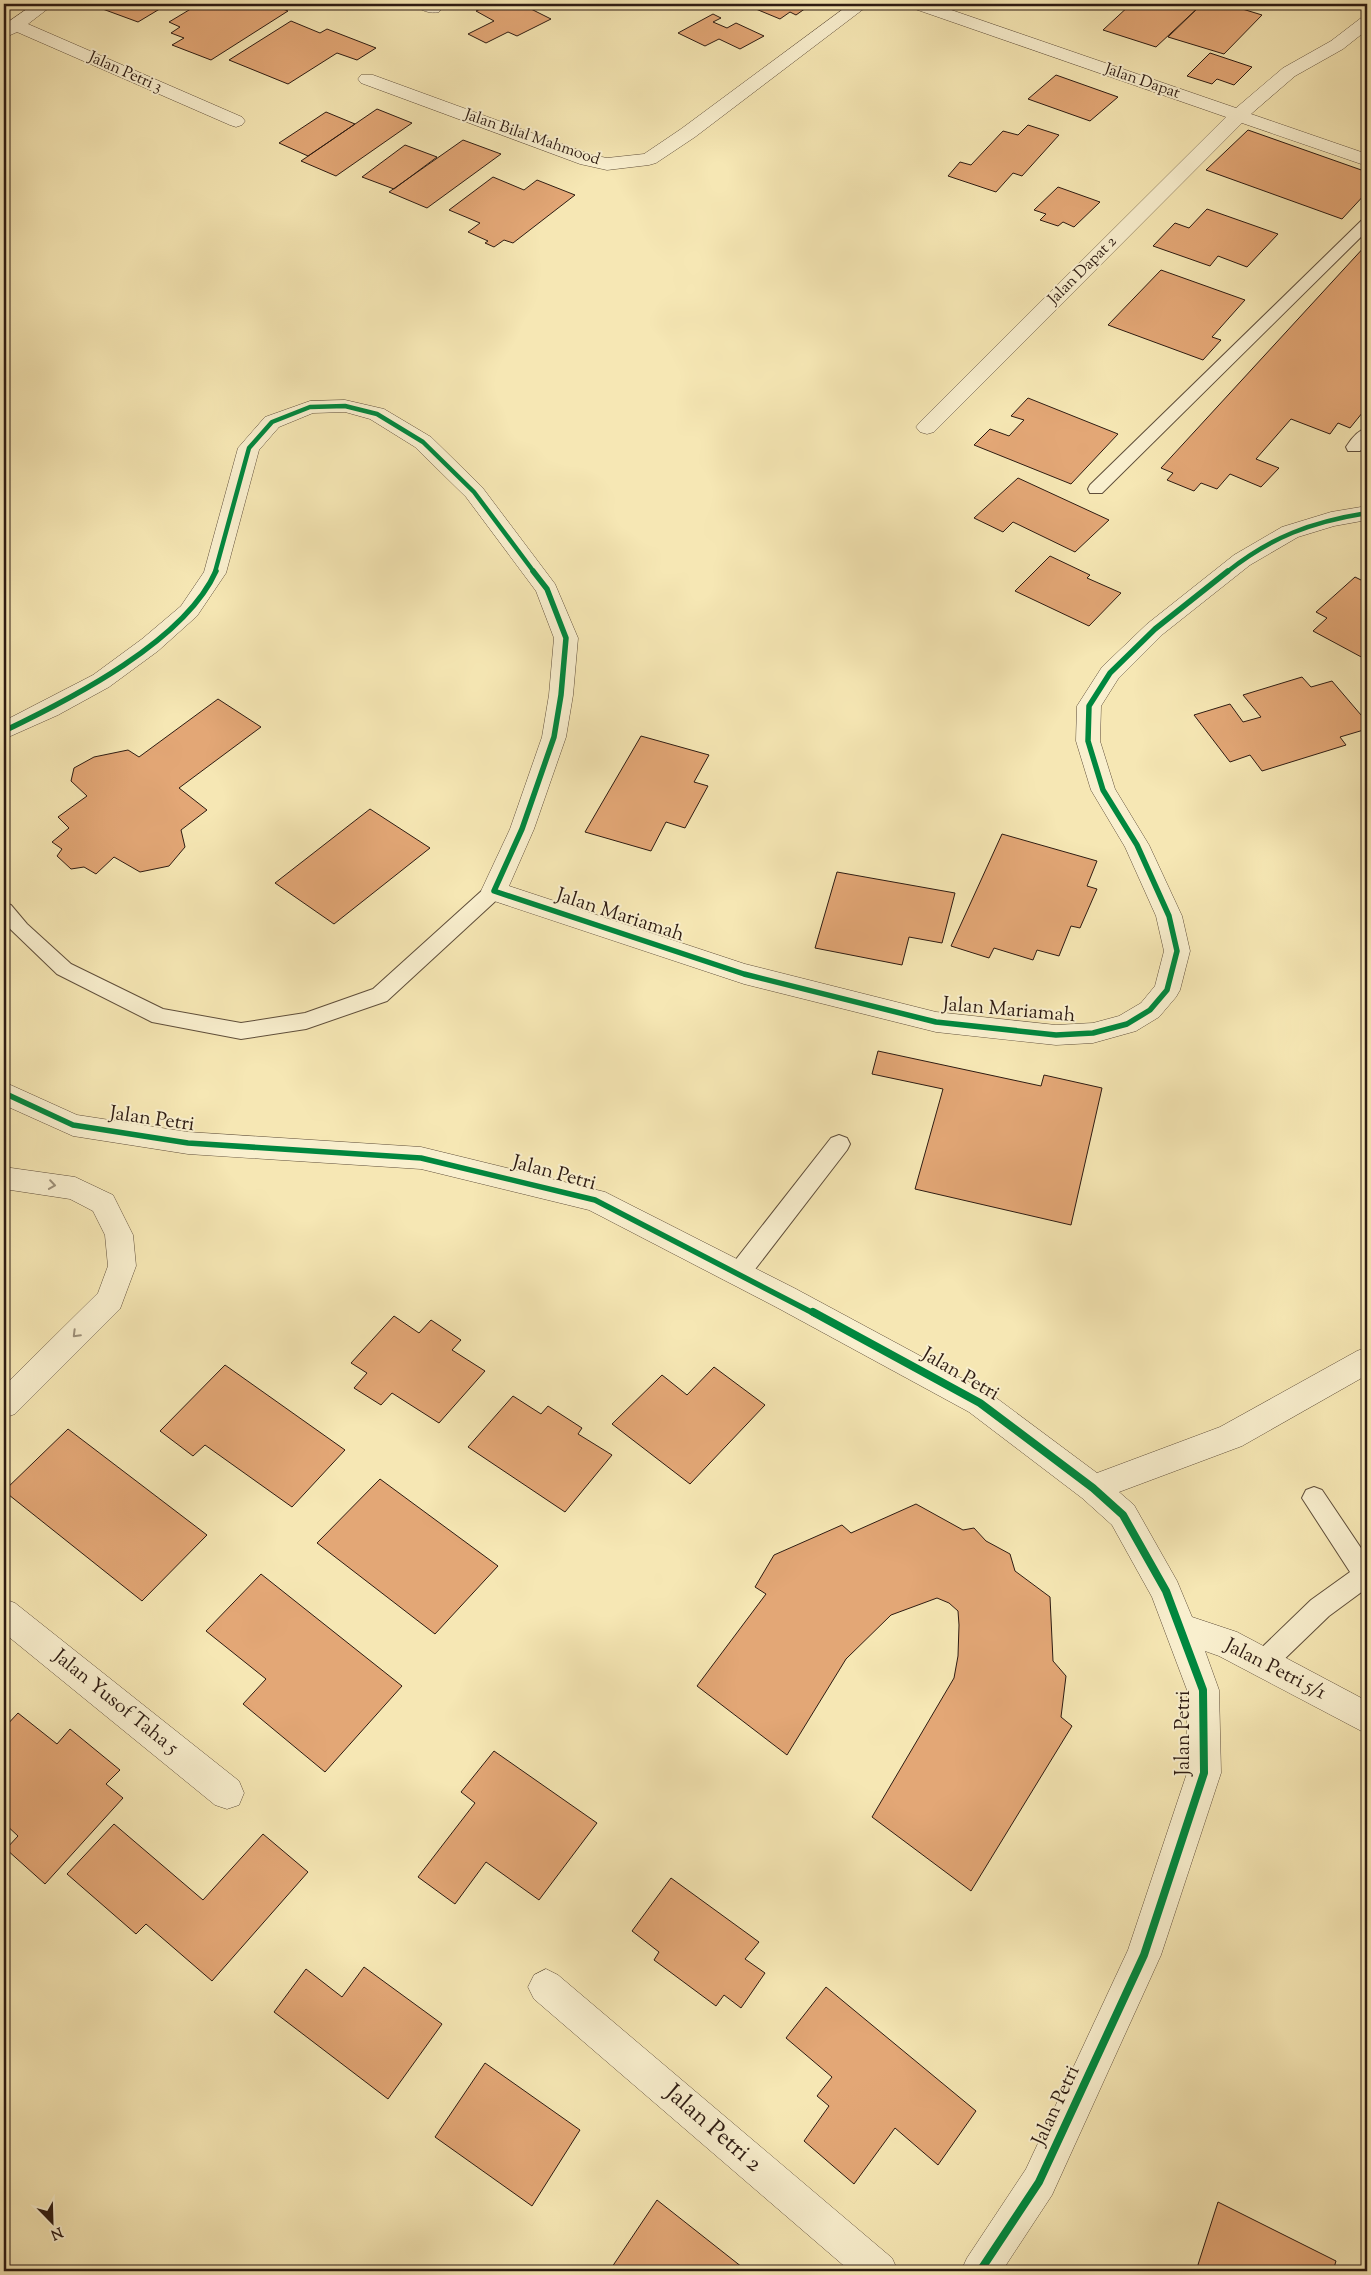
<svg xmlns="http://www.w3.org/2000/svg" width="1371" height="2275" viewBox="0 0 1371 2275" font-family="'Sorts Mill Goudy',serif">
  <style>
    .building { fill: #e3a776; stroke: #2d1b12 }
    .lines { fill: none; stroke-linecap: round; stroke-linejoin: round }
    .lane-casing { stroke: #5f4e3a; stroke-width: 2 }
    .street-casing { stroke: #5f4e3a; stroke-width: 1 }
    .lane { fill: #f9efce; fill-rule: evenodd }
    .street { fill: #f9efce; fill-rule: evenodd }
    .cycleway-far2-casing { stroke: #f9efce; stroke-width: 7 }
    .cycleway-far1-casing { stroke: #f9efce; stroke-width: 9 }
    .cycleway-casing { stroke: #f9efce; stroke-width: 11 }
    .cycleway-far2 { stroke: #00873e; stroke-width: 4.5 }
    .cycleway-far1 { stroke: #00873e; stroke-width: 5.5 }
    .cycleway { stroke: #00873e; stroke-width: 8 }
    .oneway { stroke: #9d9079 }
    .labels { text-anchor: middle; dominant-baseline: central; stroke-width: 4; stroke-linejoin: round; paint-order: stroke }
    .far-street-label { font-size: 16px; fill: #2d1b12; stroke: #f9efce }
    .street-label { font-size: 20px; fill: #2d1b12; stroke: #f9efce }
    .near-street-label { font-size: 24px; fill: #2d1b12; stroke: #f9efce }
  </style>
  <rect width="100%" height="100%" fill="#f6e7b4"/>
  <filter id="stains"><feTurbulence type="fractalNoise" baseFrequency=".004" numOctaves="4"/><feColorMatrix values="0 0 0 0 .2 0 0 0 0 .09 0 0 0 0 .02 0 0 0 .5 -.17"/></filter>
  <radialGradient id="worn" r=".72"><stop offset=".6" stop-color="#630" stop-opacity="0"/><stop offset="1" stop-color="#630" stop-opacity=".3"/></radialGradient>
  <!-- building -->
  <path class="building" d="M89,4H168L138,22Z
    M199,4H270L288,11L211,60L172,45L184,38L171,33L180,27L169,22Z
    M491,4H521L551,19L517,36L508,32L486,43L468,34L494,21L476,11Z
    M756,4H806L802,6L806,8L796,15L790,12L780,19L751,7Z
    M1131,4H1202L1156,47L1103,30Z
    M1202,4H1226L1262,15L1224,54L1168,37Z
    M713,14L721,18L713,22L727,28L736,23L764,36L740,49L719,39L705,46L678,33Z
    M291,21L320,33L327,29L376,48L357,60L337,53L288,84L229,60Z
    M1210,53L1252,67L1234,85L1217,79L1212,84L1187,76Z
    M1056,75L1118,97L1090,121L1028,99Z
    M377,109L412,123L336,176L301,161Z
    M326,112L355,124L308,156L279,143Z
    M1028,125L1059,135L1022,176L1013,173L996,192L948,176L960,162L971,165L1003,131L1018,135Z
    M1248,130L1367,172V192L1342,219L1206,170Z
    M463,140L501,154L427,208L389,192Z
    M405,145L437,157L394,189L362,177Z
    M493,177L524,190L537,180L575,195L513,243L504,240L494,247L485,243L488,241L468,232L480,223L449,210Z
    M1058,187L1100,202L1074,227L1063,222L1058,226L1040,220L1046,214L1034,210Z
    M1207,209L1278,234L1247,267L1218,256L1210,266L1153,246L1175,223L1189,228Z
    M1367,244V407L1350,428L1338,423L1330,434L1291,419L1256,459L1279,468L1261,487L1230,474L1217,489L1201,483L1194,491L1167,480L1173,473L1161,468Z
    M1161,270L1245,300L1212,337L1221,340L1203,360L1108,325Z
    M1028,398L1118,434L1071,484L974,445L990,429L1009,436L1024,420L1011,416Z
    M1018,478L1109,520L1075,552L1013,522L1003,532L974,518Z
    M1050,556L1090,575L1087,578L1121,593L1089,626L1015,591Z
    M1355,577L1367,583V657L1365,659L1313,631L1327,618L1316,612Z
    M1302,677L1311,687L1332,681L1367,722V729L1340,737L1346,745L1262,771L1250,755L1230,762L1194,715L1230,704L1243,722L1261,717L1243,695Z
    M218,699L261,727L179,788L207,810L181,830L185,847L169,866L140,872L114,857L96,874L84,867L71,869L57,856L62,849L52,842L69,828L58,817L87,796L71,781L74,768L94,757L128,750L139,757Z
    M641,736L709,755L694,782L708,786L685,828L666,822L651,851L585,832Z
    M370,809L430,848L334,924L275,883Z
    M1002,834L1097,861L1087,886L1097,889L1080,928L1071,926L1059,956L1037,950L1033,960L994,948L989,958L951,946Z
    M837,872L955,893L942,943L909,937L902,965L815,948Z
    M878,1051L1041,1086L1044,1075L1102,1088L1071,1225L915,1189L943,1089L872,1074Z
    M394,1316L419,1333L431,1320L461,1340L452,1350L485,1371L439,1423L392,1393L381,1405L354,1388L367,1373L351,1363Z
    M225,1365L345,1450L292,1507L205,1445L193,1456L160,1431Z
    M714,1367L765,1405L690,1484L612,1424L662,1375L687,1395Z
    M513,1396L541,1414L548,1406L582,1428L578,1434L612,1455L565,1512L468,1447Z
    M68,1429L207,1535L142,1601L4,1491Z
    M380,1479L498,1566L435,1634L317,1543Z
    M916,1504L963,1530L974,1528L986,1541L1010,1554L1015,1571L1050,1597L1053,1661L1066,1676L1061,1717L1072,1726L971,1891L872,1817L954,1678L958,1656L959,1625L958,1611L949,1603L937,1598L891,1615L846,1659L787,1755L697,1686L766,1594L755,1587L774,1555L842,1525L851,1533Z
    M261,1574L402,1686L325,1772L243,1704L266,1679L206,1631Z
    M18,1713L57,1744L70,1729L120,1770L106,1784L123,1798L45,1884L6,1849L18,1836L4,1823V1728Z
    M494,1751L597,1823L539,1900L486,1862L455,1904L418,1877L475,1803L461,1792Z
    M114,1824L203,1900L263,1834L308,1872L212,1981L146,1924L136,1934L67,1874Z
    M671,1878L759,1942L745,1959L765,1973L741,2008L724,1995L716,2006L654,1960L659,1952L632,1931Z
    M364,1967L442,2024L388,2099L274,2012L306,1969L342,1997Z
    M826,1987L976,2111L938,2165L895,2128L854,2184L804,2141L829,2106L817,2096L832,2077L786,2038Z
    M485,2063L580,2130L532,2206L435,2137Z
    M657,2200L747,2271H612L610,2270Z
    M1218,2202L1336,2261L1333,2271H1196Z"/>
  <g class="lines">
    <!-- lane casing -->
    <g class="lane-casing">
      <path id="lane" d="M1367,219V231L1102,493H1090L1088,489L1090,485L1362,220Z
        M1367,428V443L1360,451H1348L1346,447C1351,439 1358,430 1367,428Z
        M494,884L501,886L504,891L501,896L387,1001L306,1029L241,1039L152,1022L57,974L4,923V903L11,905L27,924L71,964L163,1009L241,1023L305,1013L373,989L487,886Z
        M839,1135L847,1138L850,1144L847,1150L746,1281L738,1283L730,1281L727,1274L730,1267L831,1138Z
        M1314,1487L1322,1490L1367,1557V1588L1329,1616L1272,1671L1263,1675L1254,1671L1251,1663L1254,1655L1311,1600L1350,1572L1302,1498L1306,1490Z"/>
    </g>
    <!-- street casing -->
    <g class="street-casing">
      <path id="street" d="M34,4H54L28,24L242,117L245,121L242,125L236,127L230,125L17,32L4,38V25Z
        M414,4H438L442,8L439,12C431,14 420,11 414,4Z
        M850,4H870L695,137L656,163L649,165L607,170L580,164L361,83L358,79L361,75H373L592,155L607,158L644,154L681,129Z
        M910,4H934L1236,108L1283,68L1331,41L1361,18L1367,17V30L1343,49L1295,76L1251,114L1367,154V166L1242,123L934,432L927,434L920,432L916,427L920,422L1226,117L912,8Z
        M345,400L384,409L431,437L482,487L555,584L578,638L573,695L566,737L534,829L509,886L745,964L936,1012L1056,1025L1093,1023L1119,1016L1141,1003L1155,986L1164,951L1156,916L1125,847L1091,790L1076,741L1077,706L1102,667L1147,624L1234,555L1282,527L1331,512L1367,506V520L1334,526L1298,537L1250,565L1163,634L1118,679L1101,706L1100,741L1115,789L1149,845L1182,916L1190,951L1180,990L1176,997L1159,1017L1136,1031L1093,1043L1056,1045L936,1032L744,984L485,898L481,891L510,829L542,737L549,695L554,638L536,591L466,497L415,447L370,419L345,412L313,413L279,427L259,450L226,573L197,616L158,651L109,687L58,715L4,739V721L93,675L142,639L181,606L204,572L238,448L265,417L310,401Z
        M4,1082L77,1115L188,1132L421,1147L605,1192L796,1289L991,1394L1097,1473L1220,1427L1357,1351L1367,1347V1375L1242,1446L1119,1492L1134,1505L1177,1581L1192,1617L1237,1632L1367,1701V1734L1219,1656L1205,1651L1219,1690L1221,1773L1161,1955L1052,2195L1002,2271H961L967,2258L1026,2169L1128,1950L1187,1773V1690L1152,1597L1112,1525L1082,1498L969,1412L776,1307L589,1210L421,1169L188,1154L73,1136L4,1105Z
        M4,1167L75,1177L113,1195L133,1235L136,1266L120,1309L15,1414L4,1418V1386L98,1293L108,1266L105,1235L93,1211L70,1199L4,1189Z
        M4,1599L15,1603L239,1781L244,1793L239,1805L227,1809L215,1805L4,1633Z
        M546,1969L558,1975L892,2258L898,2271H850L534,1999L528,1987L534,1975Z"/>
    </g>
    <!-- lane -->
    <use href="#lane" class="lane"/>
    <!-- street -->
    <use href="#street" class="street"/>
    <!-- cycleway-far2 casing -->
    <g class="cycleway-far2-casing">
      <path id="cycleway-far2" d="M215,572L249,448L272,422L310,407L345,406L377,414L423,442L474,492L534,572
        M1227,572C1271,537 1311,522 1367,513"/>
    </g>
    <!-- cycleway-far1 casing -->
    <g class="cycleway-far1-casing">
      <path id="cycleway-far1" d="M533,571L547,589L566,638L561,695L554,737L522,829L494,891L744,974L936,1022L1056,1035L1093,1033L1127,1024L1150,1010L1167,990L1177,951L1169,916L1137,845L1103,790L1088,741L1089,706L1110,673L1155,629L1228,571
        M4,731C71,699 185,641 216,571
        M4,1093L73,1125L188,1143L421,1158L595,1200L815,1314"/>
    </g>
    <!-- cycleway casing -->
    <g class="cycleway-casing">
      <path id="cycleway" d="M813,1312L980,1403L1093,1488L1123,1515L1166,1591L1203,1690L1204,1773L1144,1955L1039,2182L980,2271"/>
    </g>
    <!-- cycleway-far2 -->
    <use href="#cycleway-far2" class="cycleway-far2"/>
    <!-- cycleway-far1 -->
    <use href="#cycleway-far1" class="cycleway-far1"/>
    <!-- cycleway -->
    <use href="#cycleway" class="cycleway"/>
  </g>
  <!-- one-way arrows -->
  <defs><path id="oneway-chevron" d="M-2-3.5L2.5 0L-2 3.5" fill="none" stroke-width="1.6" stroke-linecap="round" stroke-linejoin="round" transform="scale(1.25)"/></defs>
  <g class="oneway">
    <use href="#oneway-chevron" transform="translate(52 1185) rotate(8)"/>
    <use href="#oneway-chevron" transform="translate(76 1334) rotate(135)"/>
  </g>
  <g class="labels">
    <!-- far-street labels -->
    <g class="far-street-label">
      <text transform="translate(125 73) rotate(24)">Jalan Petri 3</text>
      <text transform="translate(1142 82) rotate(19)">Jalan Dapat</text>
      <text transform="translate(532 138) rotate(19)">Jalan Bilal Mahmood</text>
      <text transform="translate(1083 271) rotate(-45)">Jalan Dapat 2</text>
    </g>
    <!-- street labels -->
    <g class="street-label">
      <text transform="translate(620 916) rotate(18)">Jalan Mariamah</text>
      <text transform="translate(1009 1011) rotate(5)">Jalan Mariamah</text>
      <text transform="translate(152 1120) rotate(8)">Jalan Petri</text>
      <text transform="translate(554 1174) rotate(15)">Jalan Petri</text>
      <text transform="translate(960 1375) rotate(30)">Jalan Petri</text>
      <text transform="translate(1275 1670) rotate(27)">Jalan Petri 5/1</text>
      <text transform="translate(115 1703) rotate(39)">Jalan Yusof Taha 5</text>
      <text transform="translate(1184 1733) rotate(-90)">Jalan Petri</text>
      <text transform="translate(1057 2106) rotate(-65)">Jalan Petri</text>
    </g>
    <!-- near-street labels -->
    <g class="near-street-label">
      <text transform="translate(713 2129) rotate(41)">Jalan Petri 2</text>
    </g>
  </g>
  <!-- margin -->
  <rect width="1371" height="2275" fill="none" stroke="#f6e7b4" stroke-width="20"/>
  <rect x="5" y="5" width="1361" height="2265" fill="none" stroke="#2d1b12" stroke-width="2.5"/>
  <rect x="10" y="10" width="1351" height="2255" fill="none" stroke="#2d1b12"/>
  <!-- north arrow -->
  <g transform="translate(52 2222) rotate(157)" stroke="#f9efce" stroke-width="4" paint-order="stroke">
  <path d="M0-4L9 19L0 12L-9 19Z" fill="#2d1b12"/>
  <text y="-8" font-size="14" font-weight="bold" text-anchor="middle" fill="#2d1b12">N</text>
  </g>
  <rect width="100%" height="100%" filter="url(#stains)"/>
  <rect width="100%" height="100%" fill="url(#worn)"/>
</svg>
